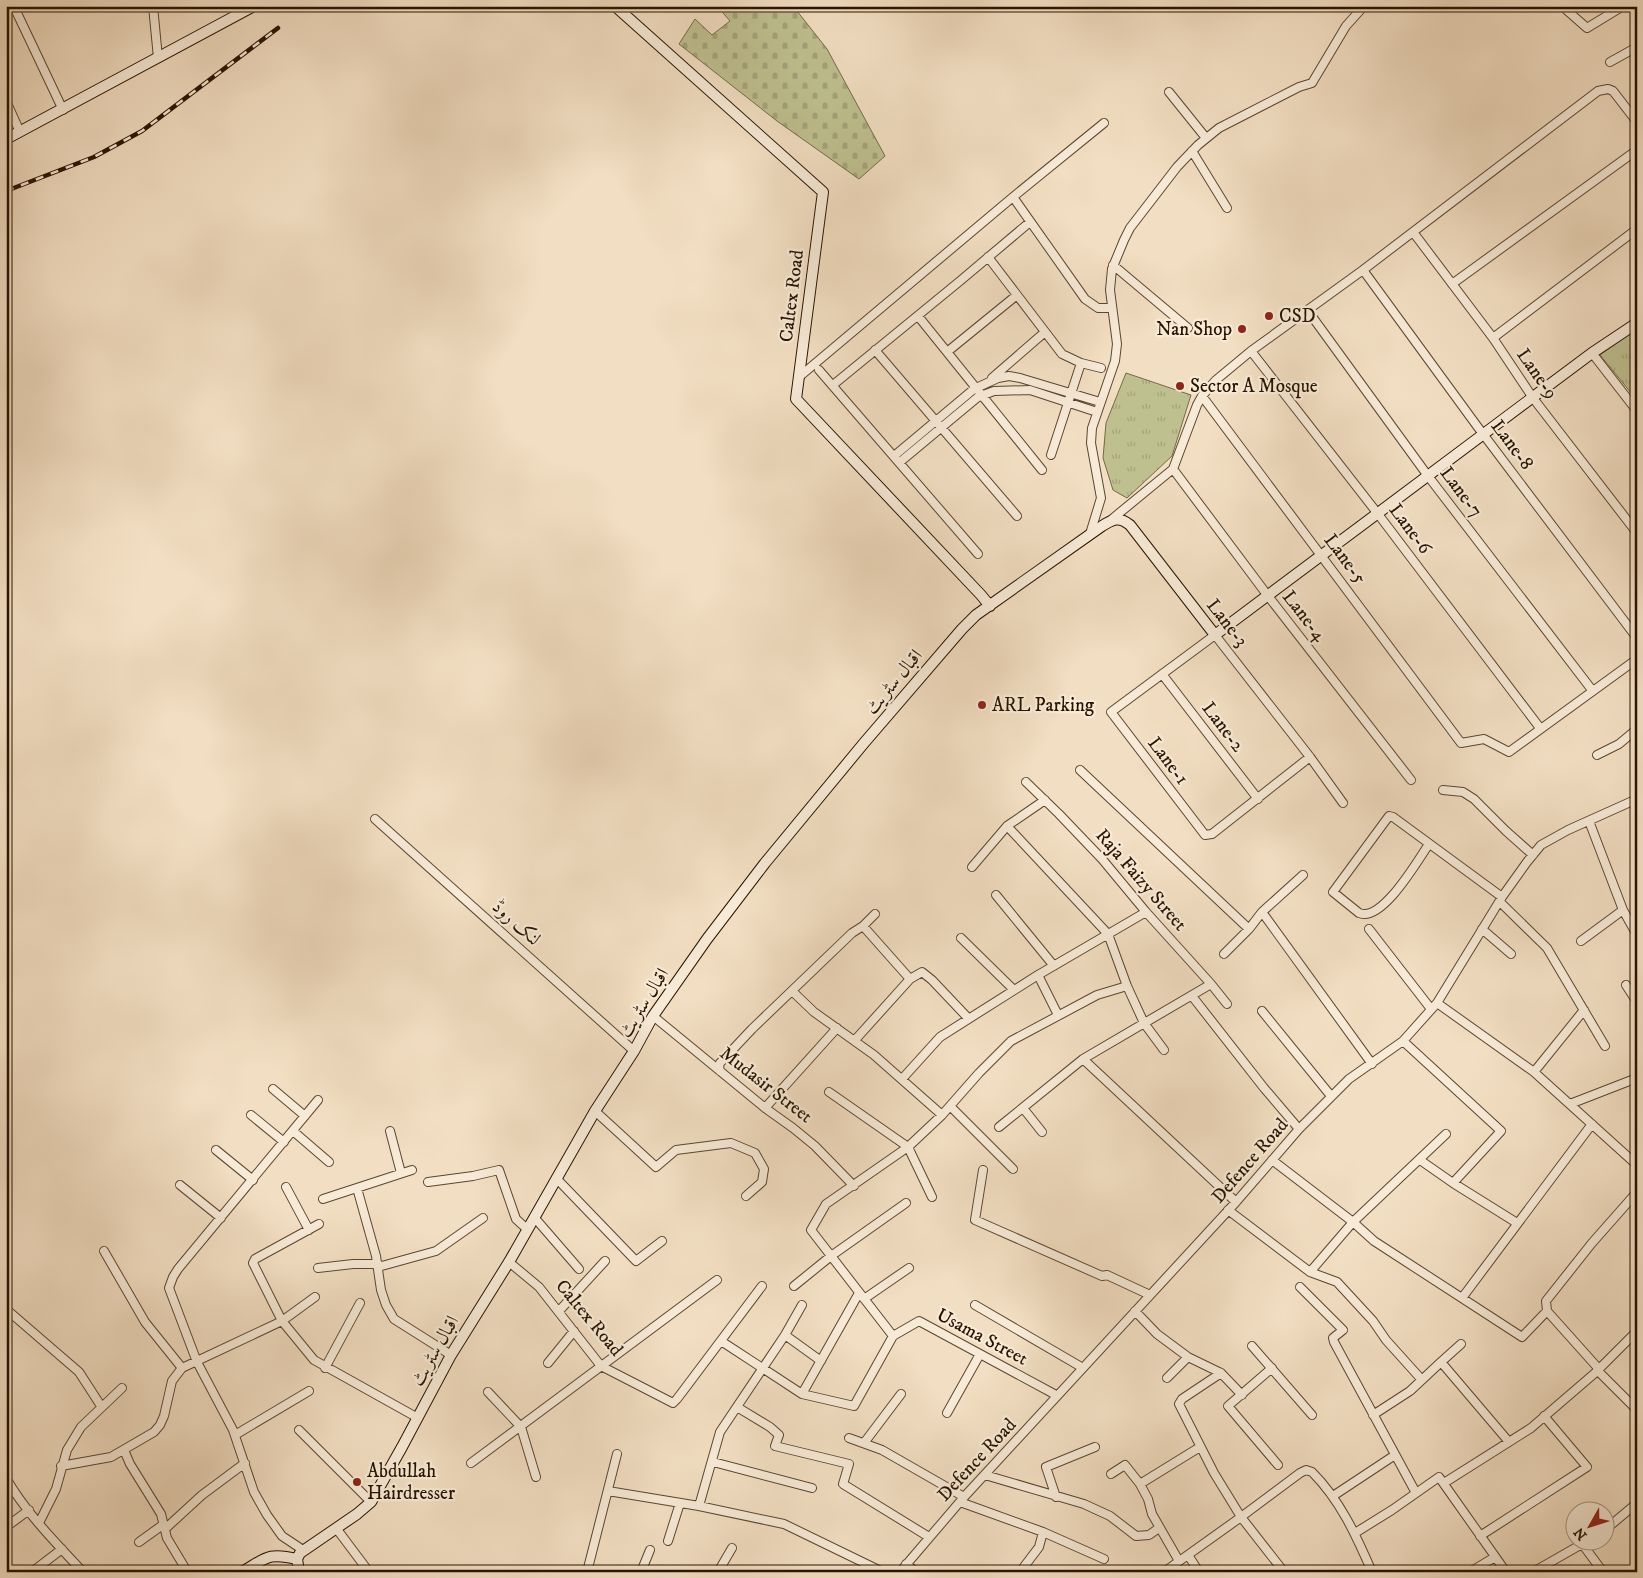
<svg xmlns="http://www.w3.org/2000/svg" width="1643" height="1578" viewBox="0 0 1643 1578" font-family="'IM FELL DW Pica',Amiri,serif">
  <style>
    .cemetery { fill: url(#cemetery-stones); stroke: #746a48 }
    .park { fill: url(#park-tufts); stroke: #746a48 }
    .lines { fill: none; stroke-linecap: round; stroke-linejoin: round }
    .street-casing { stroke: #5b4630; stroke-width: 10 }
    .secondary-casing { stroke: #291400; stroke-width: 12 }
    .street { stroke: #f7ead7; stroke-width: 8 }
    .secondary { stroke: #f7ead7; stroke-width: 10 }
    .rail-casing { stroke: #291400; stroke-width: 4.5 }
    .rail { stroke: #f7ead7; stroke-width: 2.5; stroke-dasharray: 8; stroke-linecap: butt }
    .poi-dot { fill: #8f2418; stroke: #f7ead7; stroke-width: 2 }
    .labels { text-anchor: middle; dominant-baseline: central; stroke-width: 4.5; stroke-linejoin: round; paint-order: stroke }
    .street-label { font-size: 19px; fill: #291400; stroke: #f7ead7 }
    .poi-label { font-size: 19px; fill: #291400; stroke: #f7ead7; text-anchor: start }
  </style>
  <defs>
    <pattern id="cemetery-stones" width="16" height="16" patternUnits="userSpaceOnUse" patternTransform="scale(1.25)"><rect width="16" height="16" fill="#bfc090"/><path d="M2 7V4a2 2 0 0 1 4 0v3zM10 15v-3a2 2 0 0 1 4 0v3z" fill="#a4a47a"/></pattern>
    <pattern id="park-tufts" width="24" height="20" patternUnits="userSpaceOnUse" patternTransform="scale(1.25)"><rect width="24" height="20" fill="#bfc090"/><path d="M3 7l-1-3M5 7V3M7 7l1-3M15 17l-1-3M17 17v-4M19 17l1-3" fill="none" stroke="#a4a47a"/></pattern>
  </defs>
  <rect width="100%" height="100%" fill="#f2dec2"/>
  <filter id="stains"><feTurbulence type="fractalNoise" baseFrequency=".004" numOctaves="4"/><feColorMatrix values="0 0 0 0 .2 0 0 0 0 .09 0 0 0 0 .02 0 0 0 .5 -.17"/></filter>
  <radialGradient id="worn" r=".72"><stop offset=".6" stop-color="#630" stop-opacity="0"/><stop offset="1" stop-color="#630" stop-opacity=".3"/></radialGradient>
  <!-- cemetery -->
  <path class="cemetery" d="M717,6H793L827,49L885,156L859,179L777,121L679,44L695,19L712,35L730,21Z"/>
  <!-- park -->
  <path class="park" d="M1637,328V400L1600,355Z
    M1126,373L1191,395L1172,456L1127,498L1113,490L1103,458L1106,423Z"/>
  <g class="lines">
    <!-- street casing -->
    <g class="street-casing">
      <path id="street" d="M153,6L158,58
        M1562,6L1587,28L1623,6
        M1633,6L1637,13
        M17,13L63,110
        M1610,62L1637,47
        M1169,92L1206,138
        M6,101L20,132
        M1192,151L1227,208
        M1013,197L1085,299L1098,308H1112
        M1413,232L1493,338L1533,398L1637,533
        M988,257L1062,354L1081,363L1101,368
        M1113,265L1188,328
        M1363,270L1477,426L1637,638
        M1452,284L1637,150
        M1308,311L1428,476L1592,690
        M918,316L1042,470
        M1493,338L1637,229
        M875,350L1017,516
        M1251,351L1378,514L1540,728
        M947,352L1017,295
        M1592,353L1637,411
        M819,370L978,554
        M799,377L1013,197L1104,123
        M992,378L1045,332
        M833,385L960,281L1030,222
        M1202,396L1461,743L1484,739L1509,752L1637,659
        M1051,455L1081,363
        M894,456L974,389L998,378L1009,376L1020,378L1100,402
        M900,462L978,397L994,391L1030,390L1097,412
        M1173,469L1268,596L1411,780
        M1112,519L1173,469L1197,405L1202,396L1216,380L1251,351L1363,270L1598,91L1608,89L1613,91L1637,122
        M1090,534L1101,498L1091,443L1092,428L1115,361L1117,344L1110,290L1112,269L1124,240L1130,228L1177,167L1198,145L1219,128L1299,87L1312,83L1346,26L1364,6
        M1162,674L1258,799
        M1597,755L1619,744L1637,729
        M1310,757L1215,635L1111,712L1205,835L1212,834L1310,757L1343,803
        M1080,770L1249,929
        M1026,782L1059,814L1102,859L1146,912L1211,984L1227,1004
        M1443,790L1463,792L1474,799L1506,831L1533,855
        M375,819L634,1051
        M1589,821L1623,910L1637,935
        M1007,826L1108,934L1127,986L1144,1023L1164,1050
        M1429,844C1418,860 1382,923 1359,913L1333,892L1389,816L1393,817L1502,897
        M972,867L1007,826L1045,800
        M1303,875L1262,912L1372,1064
        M996,895L1054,966
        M1500,902L1547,948L1605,1046
        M863,926L875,914
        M1369,929L1431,1009
        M1482,929L1511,954
        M961,938L1014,990
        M1581,941L1623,910
        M1224,954L1249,929L1262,912
        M1038,975L1058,1015
        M1626,985L1637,1002
        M792,991L814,1012L874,1055L942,1115
        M1192,996L1264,1088L1299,1129
        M1437,1003L1534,1072L1637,1165
        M1262,1011L1331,1096
        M653,1016L765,1108L793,1128L815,1146L854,1186
        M855,1040L910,979L922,972L932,980L968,1018
        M1403,1041L1501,1131L1453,1183
        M1083,1059L1236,1202
        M720,1071L719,1067L720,1063L752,1029L852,933L863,926L910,979
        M1534,1072L1584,1010
        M902,1079L940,1037L1038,975L1146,912
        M273,1089L305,1116
        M829,1092L908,1147L932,1197
        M1570,1104L1637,1078
        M950,1106L1013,1169
        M765,1108L837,1028
        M1023,1108L1042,1132
        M595,1111L656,1167L676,1150L731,1143L755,1153L764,1169L762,1182L746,1196
        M251,1115L284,1142
        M999,1127L1083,1059L1211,984
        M293,1131L329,1162
        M390,1131L401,1173
        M216,1150L253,1180
        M1272,1160L1353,1222L1374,1241L1522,1337L1547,1311
        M1420,1160L1453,1183L1517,1223
        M983,1170L975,1220L1102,1276L1107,1275L1150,1295
        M556,1178L636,1261L662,1241
        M428,1182L473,1176L499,1170L516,1219L527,1229
        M180,1185L221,1218
        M286,1187L309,1230
        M357,1188L376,1256L381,1290L386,1305L394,1319L451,1355
        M323,1199L412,1170
        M1228,1210L1310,1272L1337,1282L1373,1321L1386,1340L1422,1380
        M534,1217L579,1269
        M319,1224L255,1259L253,1263L282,1321L314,1360L418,1418
        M104,1251L145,1322L182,1368
        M509,1262L539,1287L601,1366L673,1403L677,1399L762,1286
        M378,1267L436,1251L483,1218
        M318,1268L353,1264H378
        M1310,1272L1353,1222L1446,1134
        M794,1286L831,1256L906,1203
        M1300,1287L1343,1330L1333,1338L1334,1342L1416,1493
        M1462,1298L1592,1124
        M864,1299L909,1268
        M975,1305L1083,1368
        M6,1309L79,1372L101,1406
        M559,1311L605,1261
        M1135,1311L1157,1334L1188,1357L1221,1373L1242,1395
        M785,1335L821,1361
        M893,1336L811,1230L826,1204L908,1147L942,1115L979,1073L1011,1041L1097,995L1127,986
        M721,1341L802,1394L854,1406L893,1336L919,1321L1056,1395
        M1461,1344L1441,1362L1509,1442
        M1252,1346L1312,1415
        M548,1363L574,1331
        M325,1368L360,1303
        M1272,1368L1228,1406L1278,1465
        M1598,1368L1547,1311L1546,1301L1592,1243L1637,1192
        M1597,1370L1637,1410
        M1221,1373L1182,1399L1179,1404L1214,1473L1241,1517L1284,1572
        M1167,1378L1188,1357
        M488,1392L521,1427L536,1477
        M802,1394L859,1293
        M737,1407L770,1427L779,1435L775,1446L849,1464L843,1484L929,1537
        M947,1413L980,1354
        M1373,1415L1410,1391L1441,1362
        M299,1430L371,1502
        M235,1435L309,1391
        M849,1438L882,1450L964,1497
        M864,1443L901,1394
        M124,1450L130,1464L161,1514L167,1538L185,1568
        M713,1462L812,1488
        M471,1463L717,1280
        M61,1466L111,1457L154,1432L160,1425L164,1416L172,1381L182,1368L282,1321L315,1297
        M1111,1474L1125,1465L1140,1484L1148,1499L1152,1514L1179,1561
        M985,1475L1084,1504L1110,1516L1136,1536L1149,1535L1159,1528
        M6,1478C26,1513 56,1543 83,1572
        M1444,1483L1531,1428L1595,1373L1637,1331
        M1140,1484L1200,1447
        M608,1491L699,1506L784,1524L883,1572
        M1333,1496L1395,1455
        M1056,1497L1046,1467L1095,1447
        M960,1502L1043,1532
        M699,1506L720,1432L785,1335L802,1305
        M39,1523L56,1489L67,1450L81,1427L122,1388
        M6,1527L29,1510
        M336,1528L369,1572
        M165,1529L202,1495L245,1463
        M1606,1529L1637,1503
        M1355,1533L1392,1510L1439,1477L1506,1572
        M1480,1536L1587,1467L1544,1416
        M668,1541L680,1503
        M139,1542L164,1524
        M1583,1545L1603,1572
        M303,1550L282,1536L267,1515L254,1492L233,1430L197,1362L169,1288L173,1277L178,1269L318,1100
        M1188,1555L1199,1572
        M906,1564L916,1572
        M32,1572L62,1549
        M587,1572L617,1454
        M641,1572L650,1550
        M718,1572L732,1548
        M900,1572L964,1497L1236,1202L1299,1129L1349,1079L1403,1041L1437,1003L1502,897L1527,862L1541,845L1568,830L1637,799
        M1020,1572L1039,1547L1043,1532L1104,1559
        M1164,1572L1241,1517L1300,1473L1306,1470L1312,1472C1340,1500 1356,1535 1372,1572
        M1470,1572L1495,1557
        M1533,1572L1589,1540"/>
    </g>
    <!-- secondary casing -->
    <g class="secondary-casing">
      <path id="secondary" d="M615,6L823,192L796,399L981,595L990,606
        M6,139L254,6
        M242,1572C266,1558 268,1552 297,1559
        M299,1572L297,1559L300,1553L357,1514L371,1502L402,1447L451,1355L509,1262L595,1111L634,1051L653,1016L707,939L765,863L864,743L962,629L976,615L1102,526C1113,519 1119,516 1130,525L1215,635L1592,353L1637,323"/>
    </g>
    <!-- street -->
    <use href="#street" class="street"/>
    <!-- secondary -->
    <use href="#secondary" class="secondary"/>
    <!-- rail casing -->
    <g class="rail-casing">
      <path id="rail" d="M6,191L94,157L142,131L278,28"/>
    </g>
    <!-- rail -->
    <use href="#rail" class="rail"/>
  </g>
  <!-- markers -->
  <g class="poi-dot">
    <circle cx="1269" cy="316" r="5"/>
    <circle cx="1242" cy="329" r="5"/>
    <circle cx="1180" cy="386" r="5"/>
    <circle cx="982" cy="705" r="5"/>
    <circle cx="357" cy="1482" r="5"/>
  </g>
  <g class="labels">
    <!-- street labels -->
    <g class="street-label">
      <text transform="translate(792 296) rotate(-83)">Caltex Road</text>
      <text transform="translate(1537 374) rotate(55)">Lane-9</text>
      <text transform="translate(1512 445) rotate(53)">Lane-8</text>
      <text transform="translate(1461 492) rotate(53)">Lane-7</text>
      <text transform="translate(1410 529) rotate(53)">Lane-6</text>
      <text transform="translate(1345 559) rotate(53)">Lane-5</text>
      <text transform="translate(1304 616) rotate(52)">Lane-4</text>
      <text transform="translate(1227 623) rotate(52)">Lane-3</text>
      <text transform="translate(894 682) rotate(-50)">اقبال سٹریٹ</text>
      <text transform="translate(1223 727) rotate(53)">Lane-2</text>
      <text transform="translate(1168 761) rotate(53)">Lane-1</text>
      <text transform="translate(1141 880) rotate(49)">Raja Faizy Street</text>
      <text transform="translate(516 923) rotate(42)">لنک روڈ</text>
      <text transform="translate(644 1003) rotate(-58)">اقبال سٹریٹ</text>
      <text transform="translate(766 1085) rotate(38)">Mudasir Street</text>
      <text transform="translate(1250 1161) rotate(-49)">Defence Road</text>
      <text transform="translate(589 1318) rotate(50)">Caltex Road</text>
      <text transform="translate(982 1337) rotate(28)">Usama Street</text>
      <text transform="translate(435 1351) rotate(-60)">اقبال سٹریٹ</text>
      <text transform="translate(977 1460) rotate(-47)">Defence Road</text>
    </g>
    <!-- poi labels -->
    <g class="poi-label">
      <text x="1279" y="316">CSD</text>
      <text x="1232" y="329" text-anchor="end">Nan Shop</text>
      <text x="1190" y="386">Sector A Mosque</text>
      <text x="992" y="705">ARL Parking</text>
      <text x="367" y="1471">Abdullah<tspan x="367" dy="22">Hairdresser</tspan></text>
    </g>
  </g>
  <!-- margin -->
  <rect width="1643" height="1578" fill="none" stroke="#f2dec2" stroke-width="25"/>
  <rect x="8" y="8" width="1628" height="1563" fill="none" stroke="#291400" stroke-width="2.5"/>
  <rect x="12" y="12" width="1618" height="1553" fill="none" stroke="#291400"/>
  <!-- north arrow -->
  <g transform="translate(1590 1526) rotate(231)"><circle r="24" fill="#f7ead7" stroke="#a59481"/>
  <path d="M0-4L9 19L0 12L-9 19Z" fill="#8f2418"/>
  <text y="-8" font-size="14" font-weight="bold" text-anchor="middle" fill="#291400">N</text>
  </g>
  <rect width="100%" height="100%" filter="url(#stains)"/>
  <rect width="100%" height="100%" fill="url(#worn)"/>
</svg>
